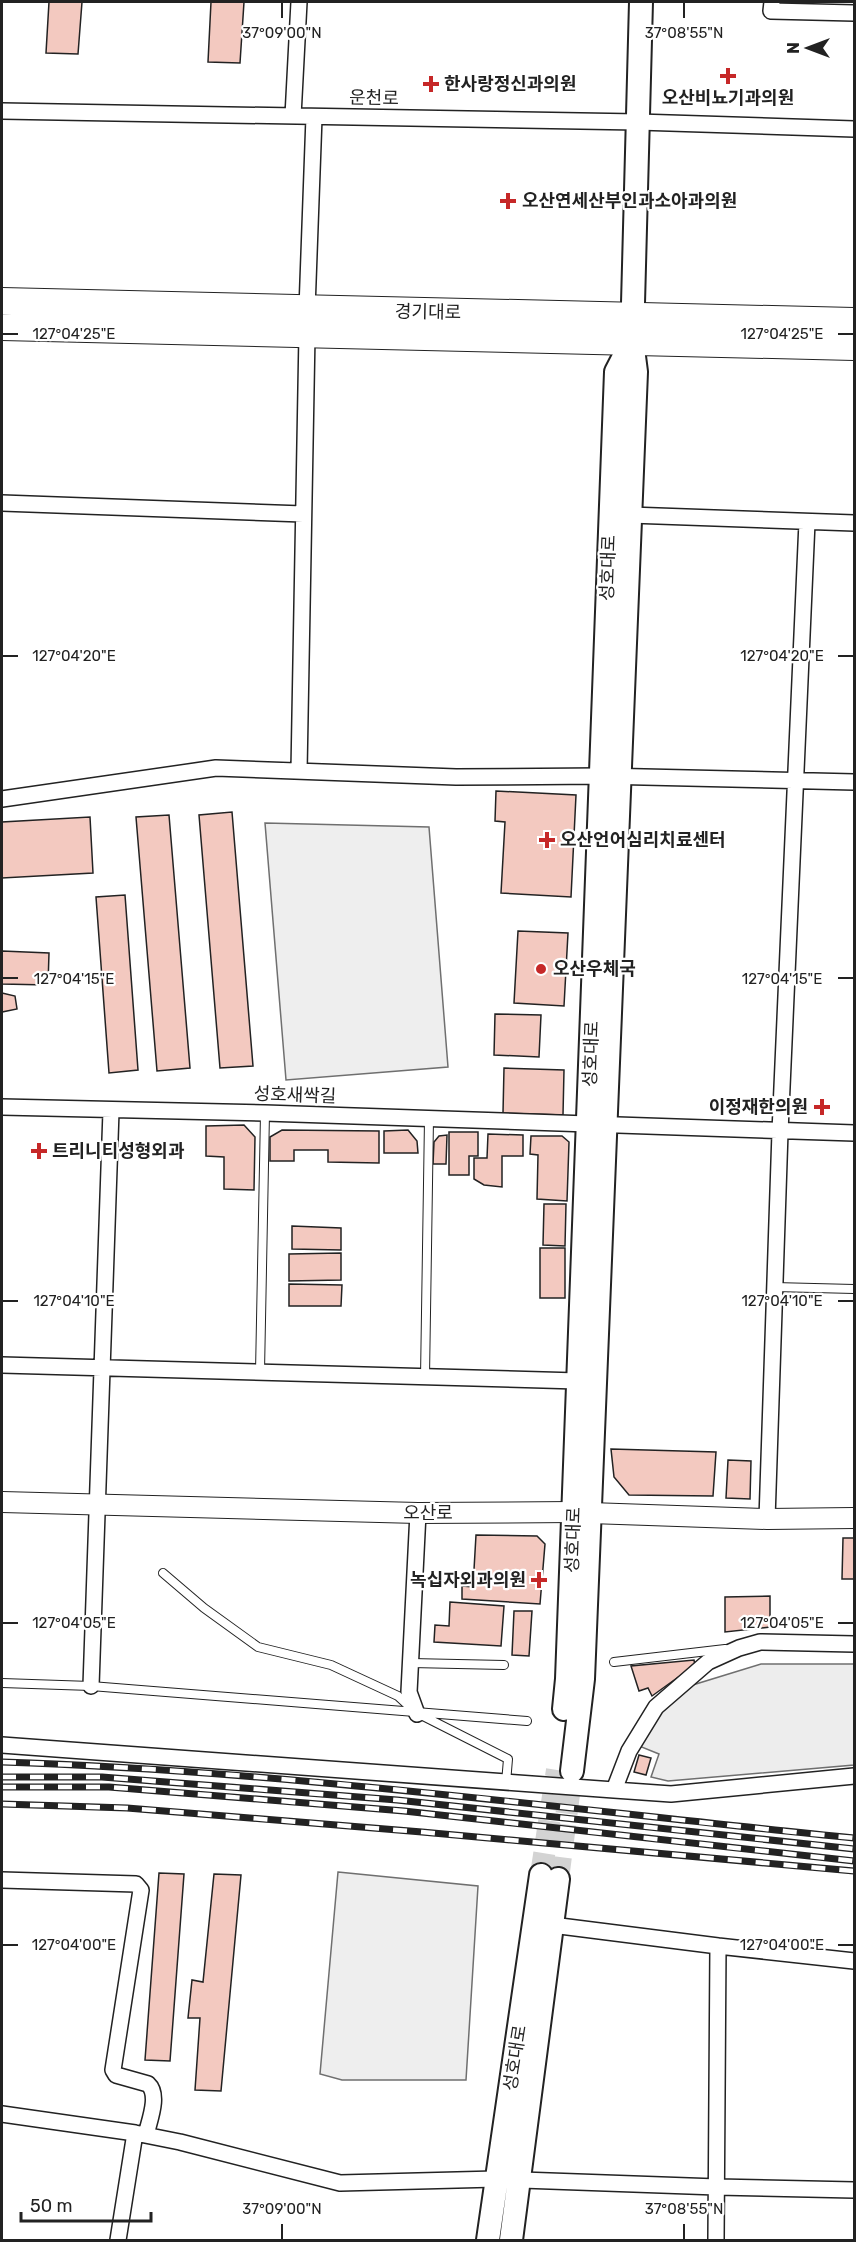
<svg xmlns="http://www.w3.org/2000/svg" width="856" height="2242" viewBox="0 0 856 2242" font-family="Rubik,'Noto Sans KR',sans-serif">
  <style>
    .green { fill: #eee; stroke: #6f6f6f; stroke-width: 1.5 }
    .parking { fill: #ededed; stroke: #6f6f6f; stroke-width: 1.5 }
    .building { fill: #f3c9c0; stroke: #222; stroke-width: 1.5 }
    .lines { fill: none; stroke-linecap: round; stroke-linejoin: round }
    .secondary-tunnel { stroke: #d3d3d3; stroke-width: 22; stroke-dasharray: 22 11; stroke-linecap: butt }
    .service-casing { stroke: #222; stroke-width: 10 }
    .minor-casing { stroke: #222; stroke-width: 18 }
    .tertiary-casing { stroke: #222; stroke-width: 22 }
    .secondary-casing { stroke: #222; stroke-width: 26 }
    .primary-casing { stroke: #222; stroke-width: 28 }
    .service { stroke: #fff; stroke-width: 8 }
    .minor { stroke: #fff; stroke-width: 15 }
    .tertiary { stroke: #fff; stroke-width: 20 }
    .secondary { stroke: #fff; stroke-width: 22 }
    .primary { stroke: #fff; stroke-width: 26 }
    .rail-casing { stroke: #222; stroke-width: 7 }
    .rail { stroke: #fff; stroke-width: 4.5; stroke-dasharray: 14; stroke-linecap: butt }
    .ticks { fill: none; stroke: #222; stroke-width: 2 }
    .poi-dot { fill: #c62828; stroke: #fff; stroke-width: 2 }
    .labels { text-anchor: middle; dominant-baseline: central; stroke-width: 4.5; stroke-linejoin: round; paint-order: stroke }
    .poi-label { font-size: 18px; font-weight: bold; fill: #222; stroke: #fff; text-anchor: start }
    .street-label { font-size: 18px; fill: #222; stroke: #fff }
    .ticks-label { font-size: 15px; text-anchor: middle; fill: #222; stroke: #fff; stroke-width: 4.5; stroke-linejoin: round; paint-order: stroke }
  </style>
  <rect width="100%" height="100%" fill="#fff"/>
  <!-- green -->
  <path class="green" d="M265,823L429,827L448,1067L286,1080Z
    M338,1872L478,1886L466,2080H342L320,2074Z"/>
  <!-- parking -->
  <path class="parking" d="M761,1664H854V1765L668,1781L651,1777L659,1754L639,1746L656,1719L683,1688Z"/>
  <!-- building -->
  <path class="building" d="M49,2H82L78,54L46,53Z
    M211,2H244L240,63L208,62Z
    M496,791L576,795L571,897L501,893L505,822L495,821Z
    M232,812L253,1066L220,1068L199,815Z
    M169,815L190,1068L157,1071L136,817Z
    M90,817L93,873L2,878V822Z
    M125,895L138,1070L109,1073L96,897Z
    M518,931L568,933L564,1006L514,1003Z
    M2,951L49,953L48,985L2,984Z
    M2,993L15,996L17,1009L2,1012Z
    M495,1014L541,1015L539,1057L494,1055Z
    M504,1068L564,1070L563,1115L503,1113Z
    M244,1125L255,1137L254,1190L224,1189V1157L206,1156V1126Z
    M282,1130L379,1131V1163L328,1162V1150H294V1161H270V1137Z
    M408,1130L417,1141L418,1153H384V1131Z
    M449,1132H478V1156H469V1175H449Z
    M488,1134L523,1135V1156H502V1187L484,1185L474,1179V1158H487Z
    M447,1135L446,1164H433L434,1142L439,1136Z
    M531,1136H562L569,1142L567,1201L537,1199L538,1155L530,1154Z
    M544,1204H566L565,1246L543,1245Z
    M292,1226L341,1228V1250L292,1249Z
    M540,1248H565V1298H540Z
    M341,1253V1280L289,1281V1254Z
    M289,1284L342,1285L341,1306H289Z
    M611,1449L716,1452L713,1496L629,1495L614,1477Z
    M728,1460L751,1461L750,1499L726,1498Z
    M476,1535L537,1536L545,1544L540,1604L462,1599V1586L473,1587Z
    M843,1538H854V1579H842Z
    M770,1596V1627L725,1632V1597Z
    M450,1602L504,1606L501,1646L434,1642L435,1625L449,1626Z
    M514,1611H532L529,1656L512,1655Z
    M694,1660L695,1665L652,1696L648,1688L639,1691L631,1666Z
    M639,1755L651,1758L646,1775L634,1772Z
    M159,1873L184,1874L170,2061L145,2060Z
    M214,1874L241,1875L221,2091L195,2090L200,2018H188L192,1980L203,1982Z"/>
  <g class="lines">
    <!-- secondary-tunnel -->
    <path class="secondary-tunnel" d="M541,1875L557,1770
      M558,1879L572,1771"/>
    <!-- service casing -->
    <g class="service-casing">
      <path id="service" d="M774,1287L854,1289
        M260,1372L265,1113
        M425,1377L429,1119
        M163,1573L204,1608L258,1647L331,1665L398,1696L411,1708
        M614,1662L725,1649
        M411,1663L504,1665
        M2,1683L91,1686L527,1721
        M421,1715L508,1759L506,1783"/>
    </g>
    <!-- minor casing -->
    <g class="minor-casing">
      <path id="minor" d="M772,2L771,11L854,13
        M2,111L638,122L854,129
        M293,116L299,2
        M307,309L314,117
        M2,503L303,514
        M630,515L854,523
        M299,771L307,334
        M2,799L216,768L456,777L601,776L854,782
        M2,1107L265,1113L854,1133
        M2,1365L578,1381
        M767,1519L780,1132L807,522
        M91,1686L111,1111
        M417,1714L409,1692L418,1513
        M2,1745L614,1790L629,1751L656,1707L708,1662L739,1648L760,1642L854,1644
        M614,1790L671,1794L854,1776
        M2,1880L136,1884L141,1890L113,2070L116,2075L148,2084C160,2095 149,2121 146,2135
        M552,1925L718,1946
        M2,2114L135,2133L180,2142L340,2183L496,2179L717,2187L854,2190
        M118,2240L135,2133
        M716,2240L718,1946L854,1961"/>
    </g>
    <!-- tertiary casing -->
    <g class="tertiary-casing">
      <path id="tertiary" d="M2,1502L418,1513L574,1512
        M590,1513L767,1519L854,1518"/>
    </g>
    <!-- secondary casing -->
    <g class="secondary-casing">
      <path id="secondary" d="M564,1709L567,1679L616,372L632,341
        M572,1771L583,1679L636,372L632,341L641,2
        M488,2240L541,1875
        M511,2240L558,1879"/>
    </g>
    <!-- primary casing -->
    <g class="primary-casing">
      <path id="primary" d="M2,301L854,321
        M2,327L854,347"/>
    </g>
    <!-- service -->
    <use href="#service" class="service"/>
    <!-- minor -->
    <use href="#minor" class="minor"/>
    <!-- tertiary -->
    <use href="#tertiary" class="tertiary"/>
    <!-- secondary -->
    <use href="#secondary" class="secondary"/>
    <!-- primary -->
    <use href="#primary" class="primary"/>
    <!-- rail casing -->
    <g class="rail-casing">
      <path id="rail" d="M2,1762C287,1771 570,1810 854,1838
        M2,1777H102L397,1800L854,1849
        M2,1787H109L404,1811L854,1861
        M2,1804L127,1808L422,1832L854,1871"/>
    </g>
    <!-- rail -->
    <use href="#rail" class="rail"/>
  </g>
  <!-- ticks -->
  <path class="ticks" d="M282,3V18M684,3V18M3,334H18M838,334H853M3,656H18M838,656H853M3,978H18M838,978H853M3,1301H18M838,1301H853M3,1623H18M838,1623H853M3,1945H18M838,1945H853M282,2224V2239M684,2224V2239"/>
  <!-- markers -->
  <g class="poi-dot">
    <path d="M725 67h6v6h6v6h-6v6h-6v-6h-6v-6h6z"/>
    <path d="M428 75h6v6h6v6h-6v6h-6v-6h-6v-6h6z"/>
    <path d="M505 192h6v6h6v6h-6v6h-6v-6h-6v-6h6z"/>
    <path d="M544 831h6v6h6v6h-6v6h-6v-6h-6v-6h6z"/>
    <circle cx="541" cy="969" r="6"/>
    <path d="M819 1098h6v6h6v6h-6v6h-6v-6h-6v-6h6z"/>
    <path d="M36 1142h6v6h6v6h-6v6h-6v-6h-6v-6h6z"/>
    <path d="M536 1571h6v6h6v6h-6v6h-6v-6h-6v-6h6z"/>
  </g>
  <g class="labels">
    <!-- poi labels -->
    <g class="poi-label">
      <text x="444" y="84">한사랑정신과의원</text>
      <text x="728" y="98" text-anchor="middle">오산비뇨기과의원</text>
      <text x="522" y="201">오산연세산부인과소아과의원</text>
      <text x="560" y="840">오산언어심리치료센터</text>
      <text x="553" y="969">오산우체국</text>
      <text x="808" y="1107" text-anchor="end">이정재한의원</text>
      <text x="52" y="1151">트리니티성형외과</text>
      <text x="526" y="1580" text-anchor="end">녹십자외과의원</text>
    </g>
    <!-- street labels -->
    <g class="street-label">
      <text transform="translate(374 98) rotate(1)">운천로</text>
      <text transform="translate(428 312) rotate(1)">경기대로</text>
      <text transform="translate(608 568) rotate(-88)">성호대로</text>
      <text transform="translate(591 1054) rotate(-88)">성호대로</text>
      <text transform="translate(295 1095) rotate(2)">성호새싹길</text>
      <text x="428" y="1513">오산로</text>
      <text transform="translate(573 1540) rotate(-88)">성호대로</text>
      <text transform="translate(515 2058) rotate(-81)">성호대로</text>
    </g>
  </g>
  <g class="ticks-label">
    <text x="282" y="38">37°09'00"N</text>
    <text x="684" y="38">37°08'55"N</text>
    <text x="782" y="339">127°04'25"E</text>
    <text x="74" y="339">127°04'25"E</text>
    <text x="782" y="661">127°04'20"E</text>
    <text x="74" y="661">127°04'20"E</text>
    <text x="782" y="984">127°04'15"E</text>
    <text x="74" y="984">127°04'15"E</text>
    <text x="782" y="1306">127°04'10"E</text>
    <text x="74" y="1306">127°04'10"E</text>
    <text x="782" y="1628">127°04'05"E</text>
    <text x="74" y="1628">127°04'05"E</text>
    <text x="74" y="1950">127°04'00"E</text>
    <text x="782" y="1950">127°04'00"E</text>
    <text x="282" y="2214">37°09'00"N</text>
    <text x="684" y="2214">37°08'55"N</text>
  </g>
  <!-- border -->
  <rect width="856" height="2242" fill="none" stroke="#222222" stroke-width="6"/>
  <!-- north arrow -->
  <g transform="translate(808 48) rotate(270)" stroke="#ffffff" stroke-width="4.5" paint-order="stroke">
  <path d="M0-4.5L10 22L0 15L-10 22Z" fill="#222222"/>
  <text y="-9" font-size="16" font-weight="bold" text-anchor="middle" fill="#222222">N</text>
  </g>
  <!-- scale -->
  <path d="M21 2212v9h130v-9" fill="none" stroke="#222222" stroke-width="3"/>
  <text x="30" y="2212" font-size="18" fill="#222222" stroke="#ffffff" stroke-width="4.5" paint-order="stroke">50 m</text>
</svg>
